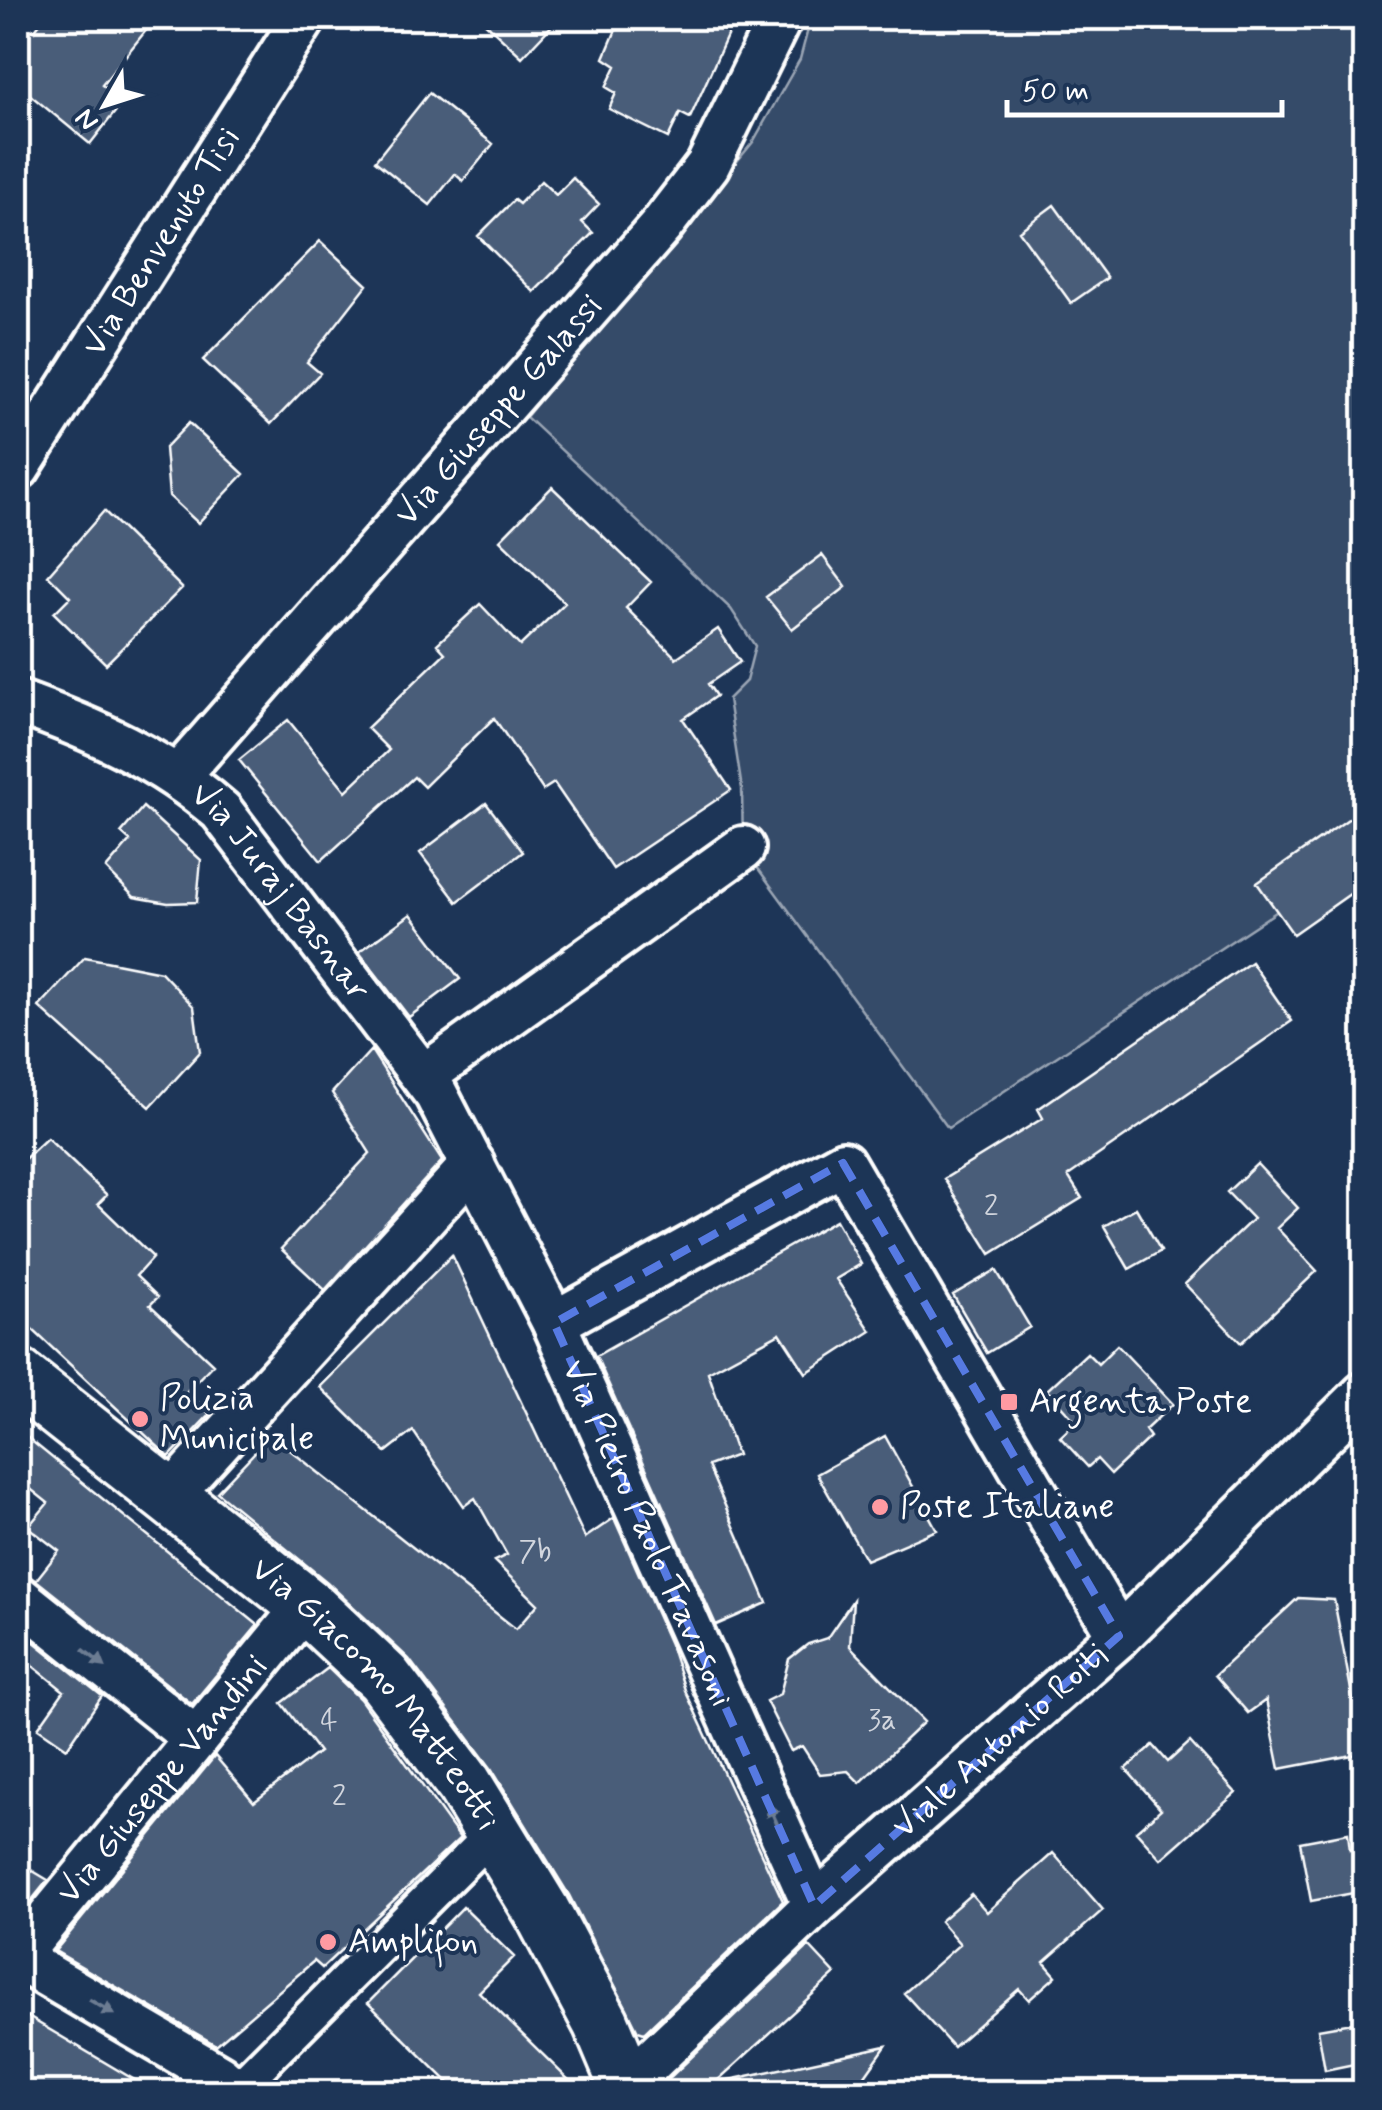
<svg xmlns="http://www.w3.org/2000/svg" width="1382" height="2110" viewBox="0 0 1382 2110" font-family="Mynerve,sans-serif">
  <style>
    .green { fill: #364b69; stroke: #9aa5b4; stroke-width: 2.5 }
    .building { fill: #4a5d79; stroke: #fff; stroke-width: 2.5 }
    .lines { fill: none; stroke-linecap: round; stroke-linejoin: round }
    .pedestrian-casing { stroke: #fff; stroke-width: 40 }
    .minor-casing { stroke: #fff; stroke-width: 50 }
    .tertiary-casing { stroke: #fff; stroke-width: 62 }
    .pedestrian { stroke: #1d3557; stroke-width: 32 }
    .minor { stroke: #1d3557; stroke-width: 42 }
    .tertiary { stroke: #1d3557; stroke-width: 55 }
    .oneway { fill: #6c7c92 }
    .marked { fill: none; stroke: #567ae2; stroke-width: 8; stroke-dasharray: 20 12; stroke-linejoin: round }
    .poi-dot { fill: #ff9aa2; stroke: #1d3557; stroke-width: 4 }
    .labels { text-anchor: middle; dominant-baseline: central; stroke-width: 8; stroke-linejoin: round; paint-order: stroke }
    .number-label { font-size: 30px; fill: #d2d6de }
    .street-label { font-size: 35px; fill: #fff; stroke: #1d3557 }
    .poi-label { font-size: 35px; fill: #fff; stroke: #1d3557; text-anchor: start }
  </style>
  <rect width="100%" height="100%" fill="#1d3557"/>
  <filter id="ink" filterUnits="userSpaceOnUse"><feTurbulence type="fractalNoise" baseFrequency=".01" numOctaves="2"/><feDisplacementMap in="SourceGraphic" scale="20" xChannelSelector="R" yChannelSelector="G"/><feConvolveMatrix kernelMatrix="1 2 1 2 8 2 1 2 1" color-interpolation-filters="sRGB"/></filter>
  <g filter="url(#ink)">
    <!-- green -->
    <path class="green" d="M811,18H1364V854L948,1128L743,848L742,789L728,699L746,681L755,646L731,609L526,417L753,142L800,59Z"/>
    <!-- building -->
    <path class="building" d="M18,18L34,31L44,18H156L102,85L123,102L90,144L18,85Z
      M480,18H559L522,57Z
      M621,18H735L690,118L680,113L668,138L609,109L616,93L606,87L616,66L604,58Z
      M429,93L493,144L463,181L455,174L430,205L375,161Z
      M573,178L599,204L582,222L593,233L534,292L478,236L514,200L519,204L541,181L556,195Z
      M1054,205L1107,278L1071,303L1019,231Z
      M320,241L367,285L307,362L320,373L271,424L203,360Z
      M189,423L244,474L198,523L169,496L165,448Z
      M552,487L651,582L626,608L676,658L718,629L740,662L708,684L716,696L683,719L731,790L613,869L554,783L543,790L494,718L424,787L414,777L321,861L239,760L288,720L346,791L389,750L367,728L445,653L437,644L480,604L520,646L565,603L500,540Z
      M104,511L182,588L106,664L54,613L70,597L48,575Z
      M822,555L846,587L792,629L766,597Z
      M486,803L523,852L457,902L420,853Z
      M143,807L201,860L197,902L168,903L134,897L106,869L130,841L121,833Z
      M1364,808V884L1293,934L1257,883Z
      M411,914L460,979L409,1017L359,952Z
      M85,957L161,972L194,1007L200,1052L150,1107L39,1007Z
      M1251,962L1292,1021L1068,1176L1082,1198L991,1254L944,1179L1043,1118L1038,1109Z
      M371,1050L442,1161L325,1290L281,1249L370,1153L332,1093Z
      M47,1138L107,1195L98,1204L153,1257L136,1276L158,1297L150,1305L213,1364L187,1391L210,1414L169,1457L18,1316V1165Z
      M1257,1164L1298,1208L1277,1228L1317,1271L1241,1343L1185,1284L1253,1219L1227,1192Z
      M1136,1208L1161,1251L1129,1269L1104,1226Z
      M836,1220L861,1264L836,1279L871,1331L806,1373L780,1333L708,1372L737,1455L708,1466L767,1603L716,1625L596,1356Z
      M452,1255L585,1538L614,1518L670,1644L685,1690L783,1901L644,2033L638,2031L569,1895L491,1768L409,1659L327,1582L217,1492L271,1435L516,1629L538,1604L494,1561L507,1555L475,1498L464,1506L413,1431L386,1452L320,1387Z
      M996,1270L1030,1327L987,1353L953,1295Z
      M1117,1345L1173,1404L1145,1430L1150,1437L1111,1474L1097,1459L1088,1467L1060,1437L1076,1422L1047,1390L1087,1353L1098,1364Z
      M18,1430L258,1625L192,1704L36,1580L59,1551L28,1527L48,1503L18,1479Z
      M885,1436L937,1530L866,1560L817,1474Z
      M1298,1598L1334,1600L1363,1753L1280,1769L1266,1700L1248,1713L1215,1675Z
      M853,1600L850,1646L924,1722L860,1783L848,1771L820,1774L802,1746L791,1751L766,1701L780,1694L789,1659L808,1644L827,1638Z
      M23,1633L102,1696L67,1748L38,1728L64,1691L18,1654Z
      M328,1668L360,1699L460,1838L322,1968L314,1961L216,2045L55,1951L215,1756L254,1802L319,1752L282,1703Z
      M1190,1742L1236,1793L1161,1859L1136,1831L1161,1809L1126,1769L1153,1745L1168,1762Z
      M1348,1833L1350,1850L1364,1848V1891L1311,1901L1300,1842Z
      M1053,1853L1103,1910L1044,1962L1056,1976L1029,2000L1019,1989L953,2047L904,1993L960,1944L940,1921L971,1894L987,1912Z
      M18,1862L48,1880L18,1917Z
      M463,1907L514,1957L479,1992L581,2092H458L368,2003Z
      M809,1946L835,1974L705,2092H665L663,2084Z
      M18,2011L155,2092H33L18,2079Z
      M1364,2021V2062L1325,2070L1318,2029Z
      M886,2046L857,2087L830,2092H731L729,2080Z"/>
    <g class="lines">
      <!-- pedestrian casing -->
      <g class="pedestrian-casing">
        <path id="pedestrian" d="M235,2091L494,1832"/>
      </g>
      <!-- minor casing -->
      <g class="minor-casing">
        <g id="minor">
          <path id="s1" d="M18,468L304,18"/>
          <path id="s2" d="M18,702C93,729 160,758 221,811L436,1094L554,1323L814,1906"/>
          <path id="s3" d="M179,775L661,226L708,165L780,18"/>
          <path d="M424,1076L743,848"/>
          <path d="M554,1323L843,1163L1119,1636"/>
          <path d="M170,1496L473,1164"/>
          <path d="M18,1597L196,1739"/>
          <path id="s4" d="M18,1956L306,1605"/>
          <path d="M18,1958L219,2076L237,2092"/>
          <path id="s5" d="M619,2092L814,1906L1119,1636L1364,1394"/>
        </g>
      </g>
      <!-- tertiary casing -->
      <g class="tertiary-casing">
        <g id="tertiary">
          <path id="s6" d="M18,1377L306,1605L384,1678L464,1784L541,1910L601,2023L630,2092"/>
        </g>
      </g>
      <!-- pedestrian -->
      <use href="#pedestrian" class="pedestrian"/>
      <!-- minor -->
      <use href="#minor" class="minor"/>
      <!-- tertiary -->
      <use href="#tertiary" class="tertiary"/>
    </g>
    <!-- one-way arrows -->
    <defs><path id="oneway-solid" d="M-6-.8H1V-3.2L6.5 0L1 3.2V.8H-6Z" transform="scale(2.5)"/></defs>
    <g class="oneway">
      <use href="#oneway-solid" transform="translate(94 1658) rotate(38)"/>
      <use href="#oneway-solid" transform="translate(774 1817) rotate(-114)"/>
      <use href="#oneway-solid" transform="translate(102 2007) rotate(30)"/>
    </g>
  </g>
  <!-- marked area -->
  <path class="marked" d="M843,1163L1119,1636L814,1906L554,1323Z"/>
  <!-- markers -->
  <g class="poi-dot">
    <rect x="999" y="1392" width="20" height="20" rx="5"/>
    <circle cx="140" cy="1419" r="10"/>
    <circle cx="880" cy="1507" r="10"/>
    <circle cx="328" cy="1942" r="10"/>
  </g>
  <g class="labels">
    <!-- number labels -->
    <g class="number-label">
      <text x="991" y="1206">2</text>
      <text x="535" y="1551">7b</text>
      <text x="329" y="1720">4</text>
      <text x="882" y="1720">3a</text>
      <text x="339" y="1796">2</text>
    </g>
    <!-- street labels -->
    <g class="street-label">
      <text stroke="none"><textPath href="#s1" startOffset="268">Via Benvenuto Tisi</textPath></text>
      <text stroke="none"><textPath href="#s3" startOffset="485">Via Giuseppe Galassi</textPath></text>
      <text stroke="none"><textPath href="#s2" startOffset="332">Via Juraj Basnar</textPath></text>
      <text stroke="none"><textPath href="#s2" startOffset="1075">Via Pietro Paolo Travasoni</textPath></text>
      <text stroke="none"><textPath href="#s6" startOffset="480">Via Giacomo Matteotti</textPath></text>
      <text stroke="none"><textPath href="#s5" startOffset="518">Viale Antonio Roiti</textPath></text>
      <text stroke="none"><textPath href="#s4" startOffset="228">Via Giuseppe Vandini</textPath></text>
    </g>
    <!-- poi labels -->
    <g class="poi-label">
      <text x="160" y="1399">Polizia<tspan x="160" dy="40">Municipale</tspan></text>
      <text x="1029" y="1402">Argenta Poste</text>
      <text x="900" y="1507">Poste Italiane</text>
      <text x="348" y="1942">Amplifon</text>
    </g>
  </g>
  <!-- margin -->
  <rect width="1382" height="2110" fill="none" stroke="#1d3557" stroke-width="60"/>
  <rect x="30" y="30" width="1322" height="2050" fill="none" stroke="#fff" stroke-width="4" filter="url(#ink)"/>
  <!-- north arrow -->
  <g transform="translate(105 105) rotate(231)" stroke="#1d3557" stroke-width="8" paint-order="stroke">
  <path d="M0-8L18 38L0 25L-18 38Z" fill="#ffffff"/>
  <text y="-15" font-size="28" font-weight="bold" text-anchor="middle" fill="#ffffff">N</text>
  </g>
  <!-- scale -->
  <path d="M1007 100v15h275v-15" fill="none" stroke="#ffffff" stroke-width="5"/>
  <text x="1022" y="100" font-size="30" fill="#ffffff" stroke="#1d3557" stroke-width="8" paint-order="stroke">50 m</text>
</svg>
